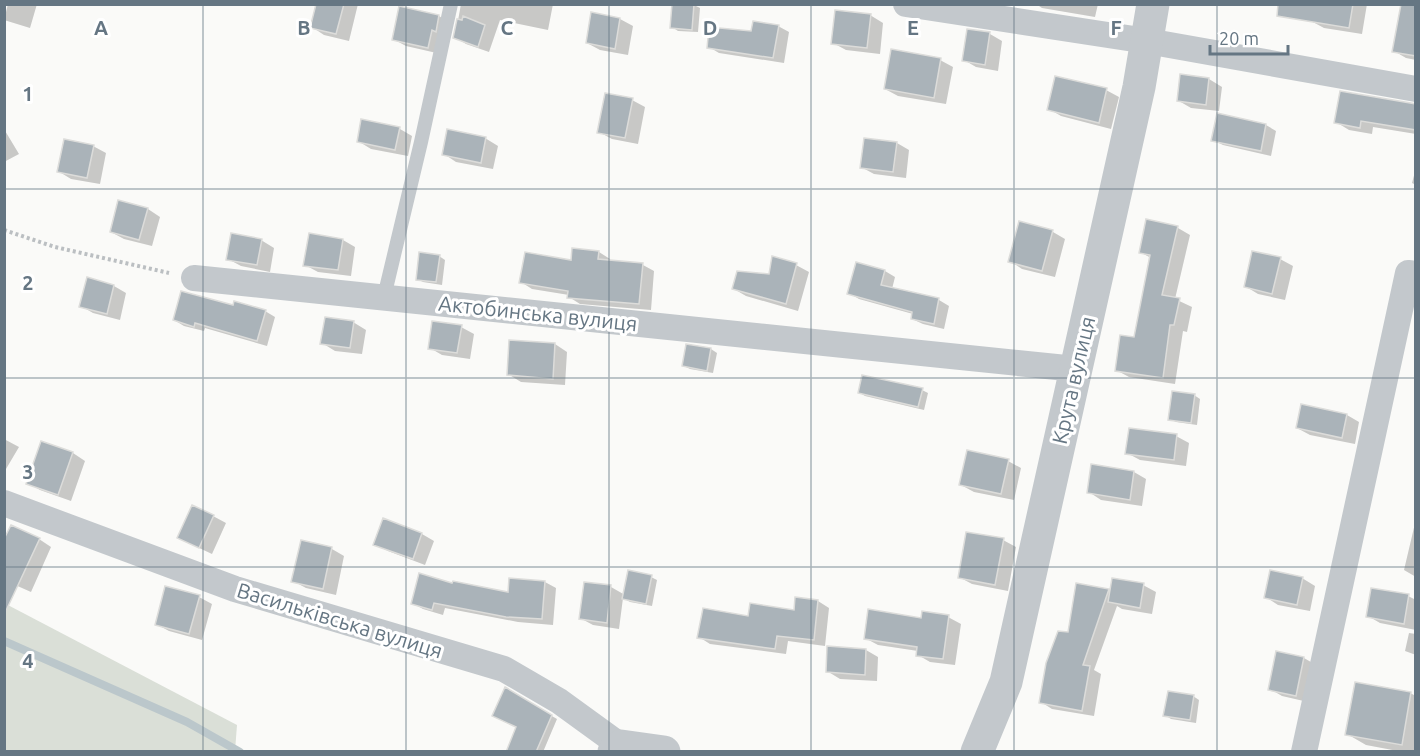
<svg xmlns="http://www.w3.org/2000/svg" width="1420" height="756" viewBox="0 0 1420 756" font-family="Ubuntu,sans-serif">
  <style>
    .green { fill: #dadfd7 }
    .shadow { fill: #0003 }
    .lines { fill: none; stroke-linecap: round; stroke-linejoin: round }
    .stream { stroke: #bbc7cb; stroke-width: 8 }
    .building { fill: #aab3b9; stroke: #dcdcda; stroke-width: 1.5 }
    .path { stroke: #bbbfc2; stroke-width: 4; stroke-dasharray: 3 3; stroke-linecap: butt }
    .service { stroke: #c3c8cc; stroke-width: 14 }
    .minor { stroke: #c3c8cc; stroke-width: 26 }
    .tertiary { stroke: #c3c8cc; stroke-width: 33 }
    .grid { fill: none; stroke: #657683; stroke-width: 1.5; stroke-opacity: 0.55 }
    .labels { text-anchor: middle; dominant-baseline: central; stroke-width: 6; stroke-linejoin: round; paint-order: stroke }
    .street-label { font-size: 21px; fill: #657683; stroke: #fff }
    .grid-label { font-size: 20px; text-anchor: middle; font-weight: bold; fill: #657683; stroke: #fff; stroke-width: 6; stroke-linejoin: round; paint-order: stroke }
  </style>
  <rect width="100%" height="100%" fill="#fafaf8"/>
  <!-- green -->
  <path class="green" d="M4,603L237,725L235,751H5Z"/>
  <!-- shadow -->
  <path class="shadow" d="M8,4H37L30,28L4,20Z
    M317,4H358L349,41L324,35L312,27Z
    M461,4H553L548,30L500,20L489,52L466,44L455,37Z
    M1036,4H1098L1095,17L1042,8Z
    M1314,4H1367L1362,34L1324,28L1311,21Z
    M694,5L700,8L698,32L678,31L672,27Z
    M400,8L439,16L451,24L441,54L406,46L393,39Z
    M593,14L620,19L633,26L628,55L600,50L587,43Z
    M870,15L883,23L880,54L846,50L833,43Z
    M1416,24V60L1406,58L1394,51Z
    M778,26L789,32L784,63L719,53L709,47Z
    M968,30L990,34L1002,41L998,71L976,67L964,60Z
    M940,60L953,67L946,104L898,96L885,89Z
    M1182,76L1209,79L1222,87L1219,111L1191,108L1179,101Z
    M1106,90L1119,97L1111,129L1061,116L1049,109Z
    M632,100L645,107L638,144L612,139L599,132Z
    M1416,105V134L1373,127L1372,134L1349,130L1336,122Z
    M1218,115L1266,125L1276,131L1271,156L1223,145L1213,140Z
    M4,129L19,154L4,162Z
    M400,129L412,136L408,156L371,149L358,141Z
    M485,138L498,146L493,169L456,162L444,154Z
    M897,143L909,150L906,178L874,174L861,167Z
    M93,146L106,153L100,184L71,179L58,171Z
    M1416,168V185L1412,183Z
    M148,209L160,217L152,246L124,239L111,232Z
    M1020,223L1053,232L1065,239L1055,277L1022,269L1010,261Z
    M1178,228L1190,235L1175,299L1192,307L1187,332L1183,331L1175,384L1129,377L1116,370L1135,338L1151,258L1140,252Z
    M261,240L274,248L270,272L241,266L228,259Z
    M343,240L355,247L351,276L318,272L305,265Z
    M599,252L610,259V262L643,265L654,271L651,310L580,304L569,297V295L532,289L521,282Z
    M439,256L445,260L442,285L423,282L417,279Z
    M1280,259L1293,266L1285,300L1258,294L1245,286Z
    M857,264L885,271L895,277L892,289L939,300L949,306L944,329L923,324L912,319L913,314L859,299L849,293Z
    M796,265L809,272L798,311L746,296L734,289Z
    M88,279L114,286L126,293L120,320L93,313L81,306Z
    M234,307L265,311L275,317L267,346L205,328L204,331L184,326L174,320Z
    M353,322L366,330L362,354L335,351L322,343Z
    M461,327L474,334L470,359L442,355L430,348Z
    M555,344L567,352L565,385L521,382L508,374Z
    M687,346L711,349L717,353L713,373L690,369L684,366Z
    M922,390L928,393L924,410L865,396L860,393Z
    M1194,395L1200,399L1197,425L1176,422L1170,419Z
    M1302,406L1347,415L1359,422L1355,444L1310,435L1297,428Z
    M1176,436L1189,443L1186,466L1140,460L1127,453Z
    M4,439L19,447L6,469L4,468Z
    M42,443L73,453L85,461L71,501L40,490L28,483Z
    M1008,461L1021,468L1014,500L974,492L961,485Z
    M1134,472L1146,479L1142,506L1101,500L1089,492Z
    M213,516L226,523L212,554L178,538Z
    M1416,519V577L1404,570Z
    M384,520L422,534L434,541L425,565L388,551L375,544Z
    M39,539L51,547L31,592L4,580Z
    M1003,540L1016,547L1008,591L972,584L959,577Z
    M302,542L332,549L344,556L336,595L306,588L293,581Z
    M651,577L657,580L652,606L630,602L623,598L619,629L593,625L580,618L585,583L611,587L625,595Z
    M1302,578L1315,586L1310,611L1278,605L1266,597Z
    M511,579L545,582L556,588L553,625L518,622L445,608L443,615L423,609L412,603L453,584L510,594Z
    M1077,585L1111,592L1143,585L1156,592L1152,614L1122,609L1117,606L1094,670L1101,674L1094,716L1052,709L1041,702L1069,634Z
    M1408,596L1416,600V630L1380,623L1368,616Z
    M199,597L212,604L202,640L169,631L156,624Z
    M818,601L829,608L825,646L788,641L786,654L710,644L699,637L750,618L795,611Z
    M948,617L961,624L955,665L930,662L918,655V651L878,645L865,638L922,620Z
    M1409,633L1416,634V655L1405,651Z
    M866,650L878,657L877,681L840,679L827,671Z
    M1304,658L1316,665L1308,702L1282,696L1270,689Z
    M506,689L557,719L543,752H507L518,727Z
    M1410,693L1416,696V752H1403L1366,745L1347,734Z
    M1193,696L1199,700L1196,723L1171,719L1165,715Z"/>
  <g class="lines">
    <!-- stream -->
    <path class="stream" d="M4,641L187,722L240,752"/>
  </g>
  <!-- building -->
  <path class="building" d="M316,4H344L336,34L310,28Z
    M672,4H694L692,30L670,28Z
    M1278,4H1353L1349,28L1277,16Z
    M1401,4H1416V56L1392,52Z
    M399,6L439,15L436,32L432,30L428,48L392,40Z
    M835,10L871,14L867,48L831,44Z
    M591,12L620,18L615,49L586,43Z
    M463,16L485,25L478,47L453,38L457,19L462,20Z
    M753,21L779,25L773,58L707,48L709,27L751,31Z
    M967,29L990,32L985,65L962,61Z
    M891,49L941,58L934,98L884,89Z
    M1180,74L1209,78L1206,105L1177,101Z
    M1055,76L1107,88L1099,123L1047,110Z
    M1340,91L1416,104V130L1361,121L1360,128L1334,123Z
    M605,93L633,98L625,138L597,133Z
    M1217,113L1266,124L1261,151L1211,141Z
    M361,119L400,127L395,150L357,142Z
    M447,129L486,137L481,163L442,155Z
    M864,138L897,142L893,172L860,168Z
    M64,139L94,145L87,178L57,172Z
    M118,200L148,208L139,240L110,232Z
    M1146,219L1178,226L1162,295L1180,298L1174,325H1170L1163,378L1115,371L1120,335L1134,337L1150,255L1139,253Z
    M1019,221L1053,230L1042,271L1008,262Z
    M231,233L262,239L257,265L226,260Z
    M309,233L343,239L338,270L303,266Z
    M572,248L599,251L598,259L643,263L639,304L567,298L568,291L519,283L525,252L571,260Z
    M1252,251L1281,257L1272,294L1244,287Z
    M419,252L440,255L436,282L416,280Z
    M772,256L797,263L786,304L732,289L737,271L769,274Z
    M856,262L885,270L881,285L939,298L934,324L911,319L912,312L847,294Z
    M87,277L114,285L107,314L79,307Z
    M181,291L233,305L234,301L266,310L257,341L195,323L194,327L173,320Z
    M325,317L354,321L350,348L320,344Z
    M432,321L462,325L457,353L428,349Z
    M509,340L555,343L553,379L507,375Z
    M686,344L711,348L707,371L682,366Z
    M862,375L923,388L918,407L858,393Z
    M1172,391L1195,394L1191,423L1168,420Z
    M1301,404L1347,414L1342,438L1296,428Z
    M1129,428L1177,434L1174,460L1125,454Z
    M41,441L73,452L58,495L26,484Z
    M967,450L1009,459L1001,494L959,485Z
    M1091,464L1134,471L1130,500L1087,493Z
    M192,505L214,515L199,548L177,538Z
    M383,518L422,533L413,559L373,545Z
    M11,525L40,538L4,615V539Z
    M966,532L1004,538L995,585L958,578Z
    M301,540L332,547L323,589L291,582Z
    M628,570L652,575L646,604L622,599Z
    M1270,570L1303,577L1297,605L1264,598Z
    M419,573L452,583L453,581L508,592L509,578L545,581L542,619L506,617L434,603L432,610L411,604Z
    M1112,578L1144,583L1140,608L1108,602Z
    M584,582L611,585L607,623L579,619Z
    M1076,583L1109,589L1083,665L1090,666L1082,711L1039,703L1046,663L1058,631L1068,632Z
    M165,586L200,595L189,634L155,625Z
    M1371,588L1409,594L1404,624L1366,617Z
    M795,597L818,600L814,640L777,636L775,649L697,638L703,608L748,616L750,603L794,610Z
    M868,609L921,618L922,611L949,615L943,659L916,656L917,647L864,639Z
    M827,646L866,649L865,675L826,672Z
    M1276,651L1304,657L1296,696L1268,690Z
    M1355,682L1411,692L1402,745L1345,735Z
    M505,687L552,715L536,752H506L516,727L492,716Z
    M1168,691L1194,695L1190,720L1163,716Z"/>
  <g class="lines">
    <!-- path -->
    <path class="path" d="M4,230L55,247L169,273"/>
    <!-- service -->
    <path class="service" d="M384,297L421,142L451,4"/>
    <!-- minor -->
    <path class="minor" d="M906,4L1147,41L1416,89
      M194,278L1076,369
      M4,503L235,589L504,669L559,701L621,746
      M1304,752L1408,273L1416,274"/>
    <!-- tertiary -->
    <path class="tertiary" d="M614,752L621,746L664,752
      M977,752L1006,682L1139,87L1153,4"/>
  </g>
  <!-- grid -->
  <path class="grid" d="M203,4V752M406,4V752M609,4V752M811,4V752M1014,4V752M1217,4V752M4,189H1416M4,378H1416M4,567H1416"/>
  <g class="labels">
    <!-- street labels -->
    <g class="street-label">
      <text transform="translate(538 313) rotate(6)">Актобинська вулиця</text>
      <text transform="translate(1073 380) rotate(-77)">Крута вулиця</text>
      <text transform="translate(340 620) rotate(17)">Васильківська вулиця</text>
    </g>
  </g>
  <g class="grid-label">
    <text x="101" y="35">A</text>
    <text x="304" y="35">B</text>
    <text x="507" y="35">C</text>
    <text x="710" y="35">D</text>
    <text x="913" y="35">E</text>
    <text x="1116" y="35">F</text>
    <text x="28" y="101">1</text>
    <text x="28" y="290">2</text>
    <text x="28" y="479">3</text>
    <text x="28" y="668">4</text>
  </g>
  <!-- border -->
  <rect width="1420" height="756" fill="none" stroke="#657683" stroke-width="12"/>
  <!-- scale -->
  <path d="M1210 45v9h78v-9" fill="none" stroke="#657683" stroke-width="3"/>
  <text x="1219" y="45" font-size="18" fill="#657683" stroke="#ffffff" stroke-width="4.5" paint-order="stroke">20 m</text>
</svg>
